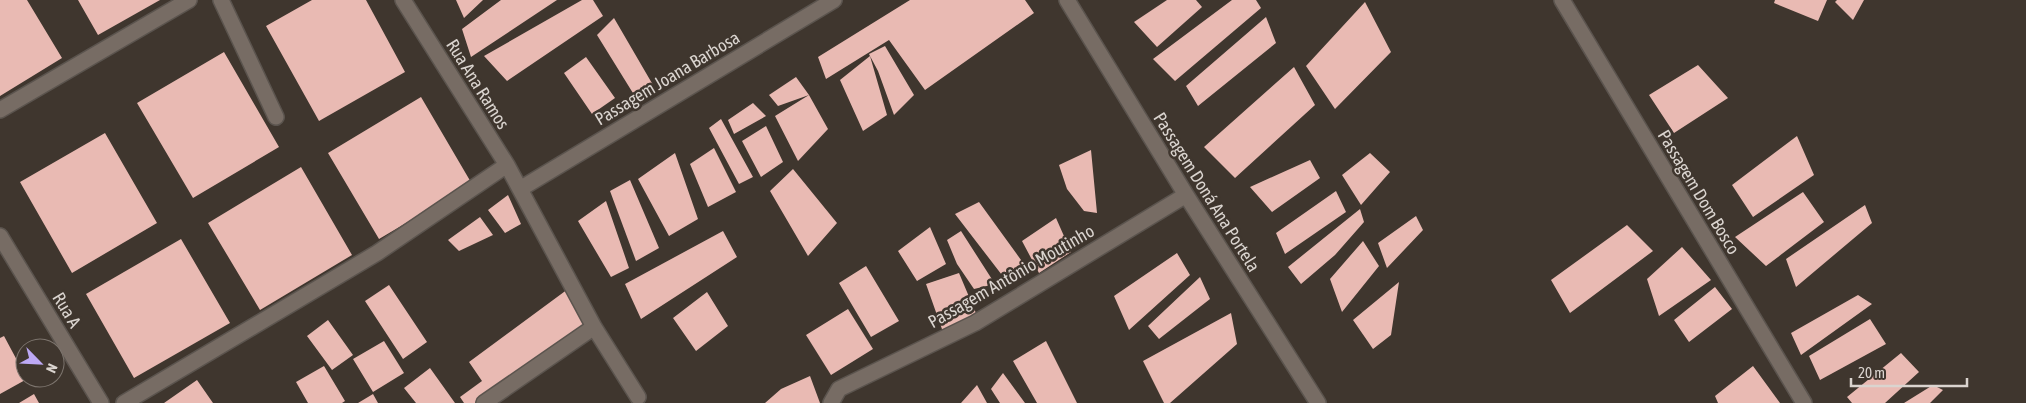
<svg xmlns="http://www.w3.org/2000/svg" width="2026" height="403" viewBox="0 0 2026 403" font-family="'Asap Condensed',sans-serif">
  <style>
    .building { fill: #e9bab3 }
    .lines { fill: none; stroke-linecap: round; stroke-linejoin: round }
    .minor-casing { stroke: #5b544e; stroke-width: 18 }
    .minor { stroke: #776c64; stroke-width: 15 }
    .labels { text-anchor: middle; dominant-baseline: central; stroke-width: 5; stroke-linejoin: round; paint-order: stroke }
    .street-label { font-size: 18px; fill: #dad4cf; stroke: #3f362e }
  </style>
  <rect width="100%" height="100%" fill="#3f362e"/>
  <!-- building -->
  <path class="building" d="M0,0H27L62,58L0,96Z
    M78,0H160L98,35Z
    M312,0H366L405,72L319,121L266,26Z
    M456,0H483L464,18Z
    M501,0H557L471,57L462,29Z
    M582,0H593L603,16L507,81L484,56Z
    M910,0H1025L1034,13L925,90L889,40L826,79L818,57Z
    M1167,0H1196L1202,7L1157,47L1134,22Z
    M1232,0H1256L1261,8L1175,81L1153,59Z
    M1775,0H1827L1818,21L1774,3Z
    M1837,0H1864L1853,20L1835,2Z
    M1365,2L1391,52L1335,109L1306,66Z
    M1266,17L1276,43L1198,106L1186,86Z
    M614,18L653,85L636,98L597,35Z
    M885,46L914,95L894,115L878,71L870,56L887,115L863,131L840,80L870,56L869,54Z
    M224,52L279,147L193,198L137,103Z
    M586,57L615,98L592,114L564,73Z
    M1698,65L1728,98L1674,133L1649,95Z
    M1294,67L1315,105L1235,178L1204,147Z
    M796,77L809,95L778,106L769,95Z
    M809,95L828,129L798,161L775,116Z
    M421,97L472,184L379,239L328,153Z
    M753,103L766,116L734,134L728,120Z
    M721,119L753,177L739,184L709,128Z
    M766,126L783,162L761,177L742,141Z
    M105,133L157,223L72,273L20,182Z
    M1797,136L1814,175L1753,217L1732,185Z
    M714,148L736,192L708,207L690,164Z
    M1091,150L1097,213L1084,211L1067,189L1059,165Z
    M675,153L698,219L669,236L638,179Z
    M1370,153L1390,172L1361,205L1342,175Z
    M1310,160L1320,178L1272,212L1250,187Z
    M301,167L352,255L260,310L208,223Z
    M793,169L837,223L808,256L770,191Z
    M630,180L659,248L636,261L610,191Z
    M1336,191L1346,212L1285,254L1276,233Z
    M1803,192L1824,222L1766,266L1735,237Z
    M508,195L521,224L505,233L488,210Z
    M606,201L629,268L611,277L578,221Z
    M979,202L1029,271L1005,279L955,214Z
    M1865,205L1872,223L1796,287L1786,259Z
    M1360,209L1364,222L1335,255L1301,284L1288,267Z
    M1416,216L1423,230L1387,268L1378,243Z
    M480,217L493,235L459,251L448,240Z
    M1056,218L1071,252L1039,273L1022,241Z
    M1627,225L1653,251L1570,313L1551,280Z
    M930,227L946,264L917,281L898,251Z
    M723,231L737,257L641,319L625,284Z
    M961,231L995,284L974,289L957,264L947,240Z
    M181,239L230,323L134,378L86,294Z
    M1363,241L1379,266L1342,312L1330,279Z
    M1682,247L1711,280L1659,316L1647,279Z
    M1177,253L1190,275L1129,330L1114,296Z
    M866,266L899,321L871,337L839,283Z
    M959,273L978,318L943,332L926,284Z
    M1200,277L1210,299L1159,339L1148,326Z
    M1399,282L1391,335L1373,349L1353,320Z
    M389,285L427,342L403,359L365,301Z
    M1715,287L1732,309L1689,342L1674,320Z
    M568,289L590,320L478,403H464L460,397L482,381L469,362Z
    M707,292L728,326L696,351L673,318Z
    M1858,295L1872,304L1801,355L1791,333Z
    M848,309L873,349L831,375L806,335Z
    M1231,313L1237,344L1170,403H1164L1143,361Z
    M1870,319L1886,344L1820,380L1809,356Z
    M328,320L353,355L332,370L307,336Z
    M4,336L27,379L0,394V338Z
    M384,341L404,373L373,392L353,359Z
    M1046,341L1077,403H1037L1013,361Z
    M1901,353L1919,372L1885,403H1852L1847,397Z
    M324,366L345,401L342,403H308L296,382Z
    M1753,366L1780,403H1718L1715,396Z
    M430,368L455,403H416L404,388Z
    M1003,373L1025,403H1000L991,389Z
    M810,376L820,403H765L781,389Z
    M197,380L213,403H164Z
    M977,385L987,403H961Z
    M1933,385L1943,390L1930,403H1904Z
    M34,394L39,403H19Z
    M373,394L378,403H358Z"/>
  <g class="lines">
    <!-- minor casing -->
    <g class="minor-casing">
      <path id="minor" d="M221,0L276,117
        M403,0L507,165L594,327L638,397
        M1067,0L1186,195L1318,403
        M1562,0L1804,403
        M0,110L189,0
        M520,189L834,0
        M0,236L101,403
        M124,403L377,253L507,165
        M484,403L594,327
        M831,403L839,389L975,323L1186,195"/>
    </g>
    <!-- minor -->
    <use href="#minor" class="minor"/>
  </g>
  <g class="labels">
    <!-- street labels -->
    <g class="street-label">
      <text transform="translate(667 78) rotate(-31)">Passagem Joana Barbosa</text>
      <text transform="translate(478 84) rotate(58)">Rua Ana Ramos</text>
      <text transform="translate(1207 192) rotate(58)">Passagem Doná Ana Portela</text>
      <text transform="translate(1699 192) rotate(59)">Passagem Dom Bosco</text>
      <text transform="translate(1011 276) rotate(-30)">Passagem Antônio Moutinho</text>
      <text transform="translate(67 310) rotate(59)">Rua A</text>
    </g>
  </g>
  <!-- north arrow -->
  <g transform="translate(40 363) rotate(114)"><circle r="24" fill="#3f362e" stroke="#7d756e"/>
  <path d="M0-4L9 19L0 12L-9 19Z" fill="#bda9f5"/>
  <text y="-8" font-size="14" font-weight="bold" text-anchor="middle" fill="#dad4cf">N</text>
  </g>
  <!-- scale -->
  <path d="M1851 378v8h116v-8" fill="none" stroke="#dad4cf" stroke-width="2.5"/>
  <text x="1858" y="378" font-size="15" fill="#dad4cf" stroke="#3f362e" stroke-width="4" paint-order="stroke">20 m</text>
</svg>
